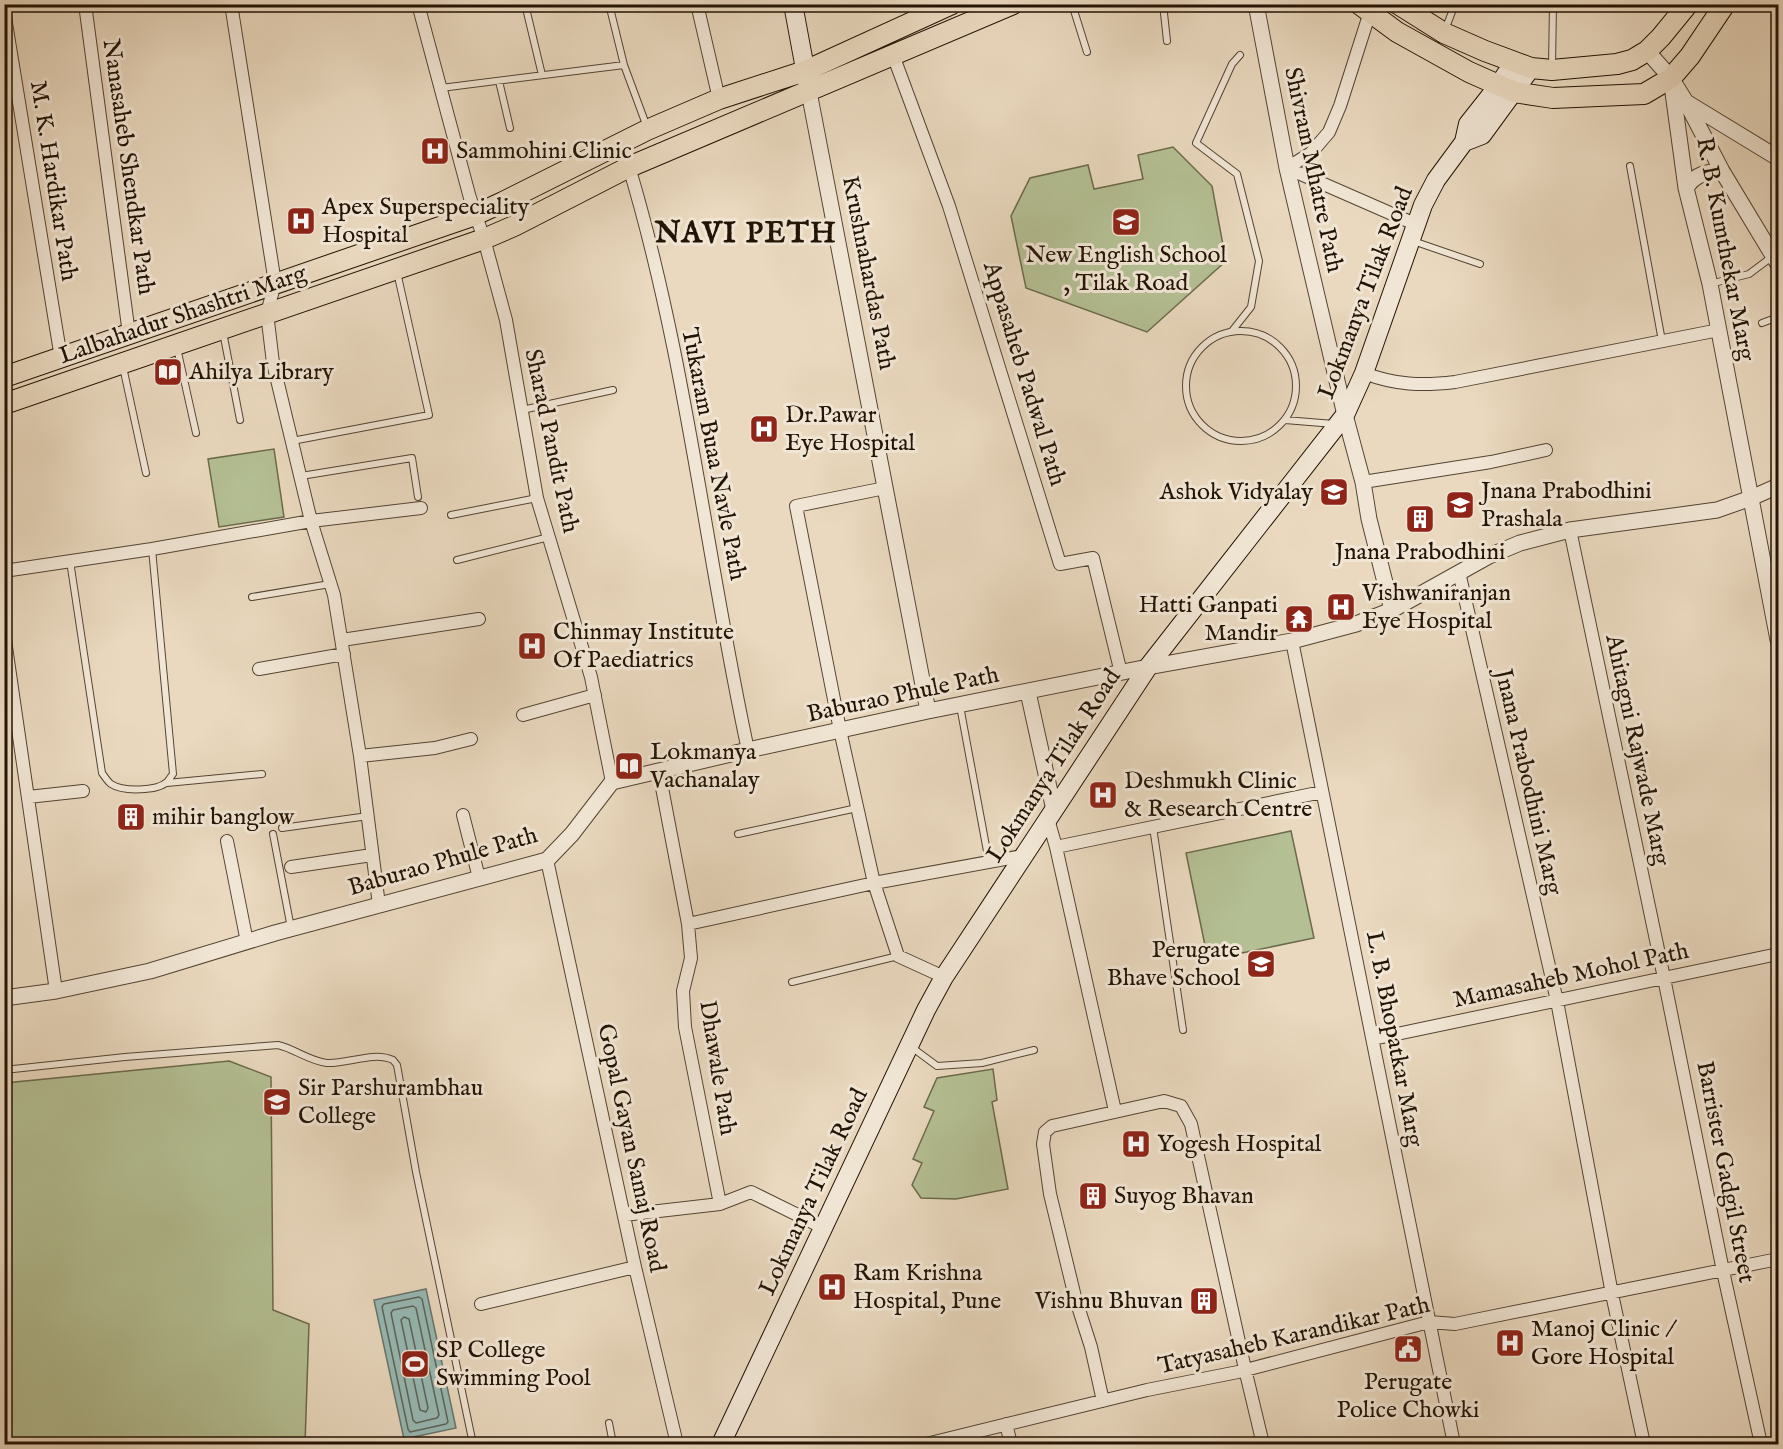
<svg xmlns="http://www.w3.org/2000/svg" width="1783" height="1449" viewBox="0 0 1783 1449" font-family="'IM FELL English',serif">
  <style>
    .green { fill: #b4c094; stroke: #6b6a4c; stroke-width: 1.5 }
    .water { fill: #98bab5; stroke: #69776e; stroke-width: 1.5 }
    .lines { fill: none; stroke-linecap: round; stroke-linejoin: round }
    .shore { stroke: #5d665c; stroke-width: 1.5 }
    .service-casing { stroke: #544433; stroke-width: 8 }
    .minor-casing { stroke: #544433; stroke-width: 14 }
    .tertiary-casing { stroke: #544433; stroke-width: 17 }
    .secondary-casing { stroke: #221304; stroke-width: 20 }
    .primary-casing { stroke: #221304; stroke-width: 22 }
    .service { stroke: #f1e6d5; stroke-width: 6 }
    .minor { stroke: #f1e6d5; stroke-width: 12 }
    .tertiary { stroke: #f1e6d5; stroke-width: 15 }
    .secondary { stroke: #f1e6d5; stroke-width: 18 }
    .primary { stroke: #ead9bf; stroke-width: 20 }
    .labels { text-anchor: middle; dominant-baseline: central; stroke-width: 6; stroke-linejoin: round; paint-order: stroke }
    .poi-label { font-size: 24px; fill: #221304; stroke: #f1e6d5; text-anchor: start }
    .street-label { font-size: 24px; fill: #221304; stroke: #f1e6d5 }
    .district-label { font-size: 30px; font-weight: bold; letter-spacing: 1.5px; fill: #221304; stroke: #f1e6d5 }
  </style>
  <rect width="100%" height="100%" fill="#ead9bf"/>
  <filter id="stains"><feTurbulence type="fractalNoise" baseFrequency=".00333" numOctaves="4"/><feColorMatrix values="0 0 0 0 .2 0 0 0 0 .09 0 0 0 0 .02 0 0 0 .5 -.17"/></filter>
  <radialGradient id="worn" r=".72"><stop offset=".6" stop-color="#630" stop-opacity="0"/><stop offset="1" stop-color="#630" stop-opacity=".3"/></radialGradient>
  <!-- green -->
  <path class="green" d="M1173,147L1212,186L1226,261L1147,332L1026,288L1011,216L1030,178L1088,165L1094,189L1143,179L1138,155Z
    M274,449L284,517L219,527L208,459Z
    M1291,831L1314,938L1208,960L1186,853Z
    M229,1061L271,1077L273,1310L309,1324L305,1444H5V1083Z
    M993,1069L997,1100L992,1102L1008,1189L956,1199L921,1198L912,1185L922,1163L913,1159L934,1111L924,1107L937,1078Z"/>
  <!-- water -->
  <path class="water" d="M426,1289L456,1428L404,1439L374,1300Z"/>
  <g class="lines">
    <!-- shore -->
    <path class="shore" d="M419,1297L422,1299L448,1422L446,1424L410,1432L408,1429L382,1307L384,1304Z
      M413,1306L416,1308L439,1415L437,1418L416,1423L413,1420L391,1313L393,1310Z
      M404,1317L409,1319L428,1408L426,1412L420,1410L401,1320Z"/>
    <!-- service casing -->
    <g class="service-casing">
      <path id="service" d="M525,4L542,75
        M609,4L624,65L647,127
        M1072,4L1087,52
        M1163,4L1167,41
        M1445,30L1455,4
        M1552,66L1553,4
        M499,81L510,128
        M441,88L624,65
        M1630,166L1662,341
        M1413,241L1480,264
        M1710,284L1749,274L1773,256
        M1762,323L1778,317
        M1186 386a55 55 0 1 1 110 0a55 55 0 1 1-110 0Z
        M1232,331L1251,307L1259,261L1237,174L1196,143L1232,64L1240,55
        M223,332L240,420
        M177,348L196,433
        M123,367L146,473
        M522,410L613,390
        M1285,420L1334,424
        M292,441L429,415L397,272
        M301,476L412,458L418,497
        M451,515L537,498
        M457,560L549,537
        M70,561L102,773C105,777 108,782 111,784C123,792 157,791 167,782C170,779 171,776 173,774L152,549
        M252,597L330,584
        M960,706L989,862
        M167,783L262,774
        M1153,827L1183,1030
        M282,828L368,816
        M273,834L291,928
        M738,834L857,808
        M792,982L898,956
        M910,1046L937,1066L982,1063L1034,1050
        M4,1070L125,1057L278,1045C295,1049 309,1061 327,1063C348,1064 373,1051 393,1060L397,1065L416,1172L473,1444
        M609,1423L613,1444"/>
    </g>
    <!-- minor casing -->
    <g class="minor-casing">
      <path id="minor" d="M85,4L129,334
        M231,4L275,283L267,313L273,363L311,521L421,508
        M418,4L470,198L484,239L506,320L537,498L591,677L612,782
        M697,4L719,99
        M4,11L61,358
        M893,55L949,206L1060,564L1093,558L1121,673
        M629,167C686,357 706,556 748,750
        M1287,168L1311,153L1329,132L1340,106L1370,12
        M1287,168L1415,224
        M1364,373C1395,385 1422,386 1455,382L1719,330
        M1363,482L1491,462L1546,450
        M885,488L796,506L840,730L874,883L898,956L944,977
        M1570,530L1664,978L1723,1271L1761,1444
        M4,571L152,549L311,521L334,595L360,756L379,905
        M1459,572L1557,1001L1612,1294L1644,1444
        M4,633L56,991
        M342,640L479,619
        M1292,641L1454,1444
        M259,669L344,654
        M523,715L595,695
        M360,756L435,748L471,739
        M659,772L688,924L691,958L683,991L685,1027L720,1204
        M28,797L83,791
        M463,815L479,878
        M1048,819L1056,847L1115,1111
        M227,841L247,942
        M1056,847L1322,792
        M547,860L635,1267L677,1444
        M291,867L372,855
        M688,924L874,883L1022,856
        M1373,1039L1778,954
        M624,1215L720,1204L751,1192L824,1228
        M481,1304L635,1267
        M1103,1401L1091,1347L1075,1297L1050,1194L1043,1144L1045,1132L1052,1126L1164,1101L1181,1106L1191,1124L1245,1369L1263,1444
        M1006,1424L1011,1444
        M926,1444L1147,1390L1238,1372L1429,1322L1455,1324L1778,1259"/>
    </g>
    <!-- tertiary casing -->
    <g class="tertiary-casing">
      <path id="tertiary" d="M1256,4L1287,168L1345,415L1363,482L1369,519L1392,610
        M1647,51L1671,78L1686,102L1722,171L1778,264
        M1671,78L1686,188L1710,284L1778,640
        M809,92L928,711
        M1686,102L1778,158
        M1686,188C1695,174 1706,172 1722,171
        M1028,692L1054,810
        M4,998L56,991L150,971L275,933L547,860L572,834L612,782L748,750L928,711L1148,667L1292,641L1356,624L1392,610L1489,556L1520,543L1570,530L1717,510L1751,498L1778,486"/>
    </g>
    <!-- secondary casing -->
    <g class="secondary-casing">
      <path id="secondary" d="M793,4L808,85
        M1464,142L1482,135L1531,68
        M721,1444L926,1010L944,977L1148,667L1345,415L1364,373L1423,205L1436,180L1464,142L1468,124L1498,86L1514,62"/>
    </g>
    <!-- primary casing -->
    <g class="primary-casing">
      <path id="primary" d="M1359,4L1397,32L1469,72L1514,92L1553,98L1644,94L1671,78L1690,56L1725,4
        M1398,4L1444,33L1485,51L1531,68L1552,70L1617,64L1632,60L1647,51L1661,37L1688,4
        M4,377L475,215L503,202L647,130L719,99L805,71L952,4
        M4,404L484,239L514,226L629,167L1013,4"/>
    </g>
    <!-- service -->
    <use href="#service" class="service"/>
    <!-- minor -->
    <use href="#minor" class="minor"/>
    <!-- tertiary -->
    <use href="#tertiary" class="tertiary"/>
    <!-- secondary -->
    <use href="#secondary" class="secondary"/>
    <!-- primary -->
    <use href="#primary" class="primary"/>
  </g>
  <!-- icons -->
  <defs>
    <g id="hospital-square" transform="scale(1.5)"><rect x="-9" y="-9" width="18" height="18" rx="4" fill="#8f2418" stroke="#f1e6d5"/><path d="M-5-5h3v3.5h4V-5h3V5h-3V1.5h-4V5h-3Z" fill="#fff"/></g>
    <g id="school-square" transform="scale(1.5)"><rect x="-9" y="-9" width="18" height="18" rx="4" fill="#8f2418" stroke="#f1e6d5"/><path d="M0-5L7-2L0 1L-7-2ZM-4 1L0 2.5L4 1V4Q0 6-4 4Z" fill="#fff"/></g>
    <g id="library-square" transform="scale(1.5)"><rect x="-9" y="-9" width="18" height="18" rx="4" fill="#8f2418" stroke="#f1e6d5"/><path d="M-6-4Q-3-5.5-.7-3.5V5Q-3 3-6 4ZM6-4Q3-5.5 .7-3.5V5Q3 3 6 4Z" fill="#fff"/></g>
    <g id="building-square" transform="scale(1.5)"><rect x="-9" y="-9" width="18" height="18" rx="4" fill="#8f2418" stroke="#f1e6d5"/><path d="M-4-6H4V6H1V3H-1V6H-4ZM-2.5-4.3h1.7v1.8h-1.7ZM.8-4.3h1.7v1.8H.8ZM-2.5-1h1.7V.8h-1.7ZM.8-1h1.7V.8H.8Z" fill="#fff"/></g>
    <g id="temple-square" transform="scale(1.5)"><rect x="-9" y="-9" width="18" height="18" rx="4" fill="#8f2418" stroke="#f1e6d5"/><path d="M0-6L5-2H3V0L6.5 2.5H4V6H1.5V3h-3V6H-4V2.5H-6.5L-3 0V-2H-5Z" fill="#fff"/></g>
    <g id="civic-square" transform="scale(1.5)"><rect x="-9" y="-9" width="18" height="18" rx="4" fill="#8f2418" stroke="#f1e6d5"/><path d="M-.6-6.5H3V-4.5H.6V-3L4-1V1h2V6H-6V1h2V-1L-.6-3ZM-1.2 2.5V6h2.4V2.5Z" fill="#fff"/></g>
    <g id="stadium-square" transform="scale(1.5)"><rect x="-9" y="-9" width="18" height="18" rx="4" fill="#8f2418" stroke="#f1e6d5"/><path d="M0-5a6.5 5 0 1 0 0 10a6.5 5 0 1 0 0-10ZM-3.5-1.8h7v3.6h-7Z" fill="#fff"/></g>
  </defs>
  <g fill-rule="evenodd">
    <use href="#hospital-square" x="435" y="151"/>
    <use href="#hospital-square" x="301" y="221"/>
    <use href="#school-square" x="1126" y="222"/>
    <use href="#library-square" x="168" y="372"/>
    <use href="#hospital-square" x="764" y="429"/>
    <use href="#school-square" x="1334" y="492"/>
    <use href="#school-square" x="1460" y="505"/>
    <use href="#building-square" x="1420" y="519"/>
    <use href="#hospital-square" x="1341" y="607"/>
    <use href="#temple-square" x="1299" y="619"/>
    <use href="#hospital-square" x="532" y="646"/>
    <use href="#library-square" x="629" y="766"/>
    <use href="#hospital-square" x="1103" y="795"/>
    <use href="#building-square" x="131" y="817"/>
    <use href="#school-square" x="1261" y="964"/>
    <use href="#school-square" x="277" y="1102"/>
    <use href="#hospital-square" x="1136" y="1144"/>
    <use href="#building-square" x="1093" y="1196"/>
    <use href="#hospital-square" x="832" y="1287"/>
    <use href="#building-square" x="1204" y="1301"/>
    <use href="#hospital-square" x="1510" y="1343"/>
    <use href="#civic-square" x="1408" y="1349"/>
    <use href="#stadium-square" x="415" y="1364"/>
  </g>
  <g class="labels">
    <!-- poi labels -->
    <g class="poi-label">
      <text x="456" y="151">Sammohini Clinic</text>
      <text x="322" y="207">Apex Superspeciality<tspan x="322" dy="28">Hospital</tspan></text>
      <text x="1126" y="255" text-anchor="middle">New English School<tspan x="1126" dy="28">, Tilak Road</tspan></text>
      <text x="189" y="372">Ahilya Library</text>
      <text x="785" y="415">Dr.Pawar<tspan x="785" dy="28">Eye Hospital</tspan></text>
      <text x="1481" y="491">Jnana Prabodhini<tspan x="1481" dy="28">Prashala</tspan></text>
      <text x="1313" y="492" text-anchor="end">Ashok Vidyalay</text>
      <text x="1420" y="552" text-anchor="middle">Jnana Prabodhini</text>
      <text x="1362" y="593">Vishwaniranjan<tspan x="1362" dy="28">Eye Hospital</tspan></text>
      <text x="1278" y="605" text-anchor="end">Hatti Ganpati<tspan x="1278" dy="28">Mandir</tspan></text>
      <text x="553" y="632">Chinmay Institute<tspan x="553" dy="28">Of Paediatrics</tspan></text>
      <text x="650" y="752">Lokmanya<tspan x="650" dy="28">Vachanalay</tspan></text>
      <text x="1124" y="781">Deshmukh Clinic<tspan x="1124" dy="28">&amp; Research Centre</tspan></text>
      <text x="152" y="817">mihir banglow</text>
      <text x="1240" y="950" text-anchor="end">Perugate<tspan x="1240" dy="28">Bhave School</tspan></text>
      <text x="298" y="1088">Sir Parshurambhau<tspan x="298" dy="28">College</tspan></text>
      <text x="1157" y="1144">Yogesh Hospital</text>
      <text x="1114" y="1196">Suyog Bhavan</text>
      <text x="853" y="1273">Ram Krishna<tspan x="853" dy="28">Hospital, Pune</tspan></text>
      <text x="1183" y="1301" text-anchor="end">Vishnu Bhuvan</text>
      <text x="1531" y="1329">Manoj Clinic /<tspan x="1531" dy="28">Gore Hospital</tspan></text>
      <text x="436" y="1350">SP College<tspan x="436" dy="28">Swimming Pool</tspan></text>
      <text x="1408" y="1382" text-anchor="middle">Perugate<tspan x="1408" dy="28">Police Chowki</tspan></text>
    </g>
    <!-- street labels -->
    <g class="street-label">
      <text transform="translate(128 167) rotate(82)">Nanasaheb Shendkar Path</text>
      <text transform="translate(1313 170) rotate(78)">Shivram Mhatre Path</text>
      <text transform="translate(53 181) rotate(81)">M. K. Hardikar Path</text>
      <text transform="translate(1725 249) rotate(79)">R. B. Kumthekar Marg</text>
      <text transform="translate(868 273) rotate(79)">Krushnahardas Path</text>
      <text transform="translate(1366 293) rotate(-69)">Lokmanya Tilak Road</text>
      <text transform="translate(183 315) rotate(-19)">Lalbahadur Shashtri Marg</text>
      <text transform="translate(1024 374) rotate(73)">Appasaheb Padwal Path</text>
      <text transform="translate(551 441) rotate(78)">Sharad Pandit Path</text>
      <text transform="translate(713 454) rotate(79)">Tukaram Buaa Navle Path</text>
      <text transform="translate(903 695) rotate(-12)">Baburao Phule Path</text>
      <text transform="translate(1637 750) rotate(78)">Ahitagni Rajwade Marg</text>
      <text transform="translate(1054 766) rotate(-57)">Lokmanya Tilak Road</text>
      <text transform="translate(1528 782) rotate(77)">Jnana Prabodhini Marg</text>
      <text transform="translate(443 862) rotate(-16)">Baburao Phule Path</text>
      <text transform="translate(1571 976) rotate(-12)">Mamasaheb Mohol Path</text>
      <text transform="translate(1394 1039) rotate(79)">L. B. Bhopatkar Marg</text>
      <text transform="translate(717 1068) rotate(81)">Dhawale Path</text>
      <text transform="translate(631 1148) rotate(78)">Gopal Gayan Samaj Road</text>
      <text transform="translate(1725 1172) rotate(79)">Barrister Gadgil Street</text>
      <text transform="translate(814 1192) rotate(-65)">Lokmanya Tilak Road</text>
      <text transform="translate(1294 1336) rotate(-13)">Tatyasaheb Karandikar Path</text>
    </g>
    <!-- district labels -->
    <g class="district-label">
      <text x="746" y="234">NAVI PETH</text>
    </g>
  </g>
  <!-- margin -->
  <rect width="1783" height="1449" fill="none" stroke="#ead9bf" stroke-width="24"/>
  <rect x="6" y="6" width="1771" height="1437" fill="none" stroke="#221304" stroke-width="3"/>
  <rect x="12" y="12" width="1759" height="1425" fill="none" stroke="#221304" stroke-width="1.5"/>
  <rect width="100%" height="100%" filter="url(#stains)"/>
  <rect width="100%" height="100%" fill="url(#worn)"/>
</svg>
